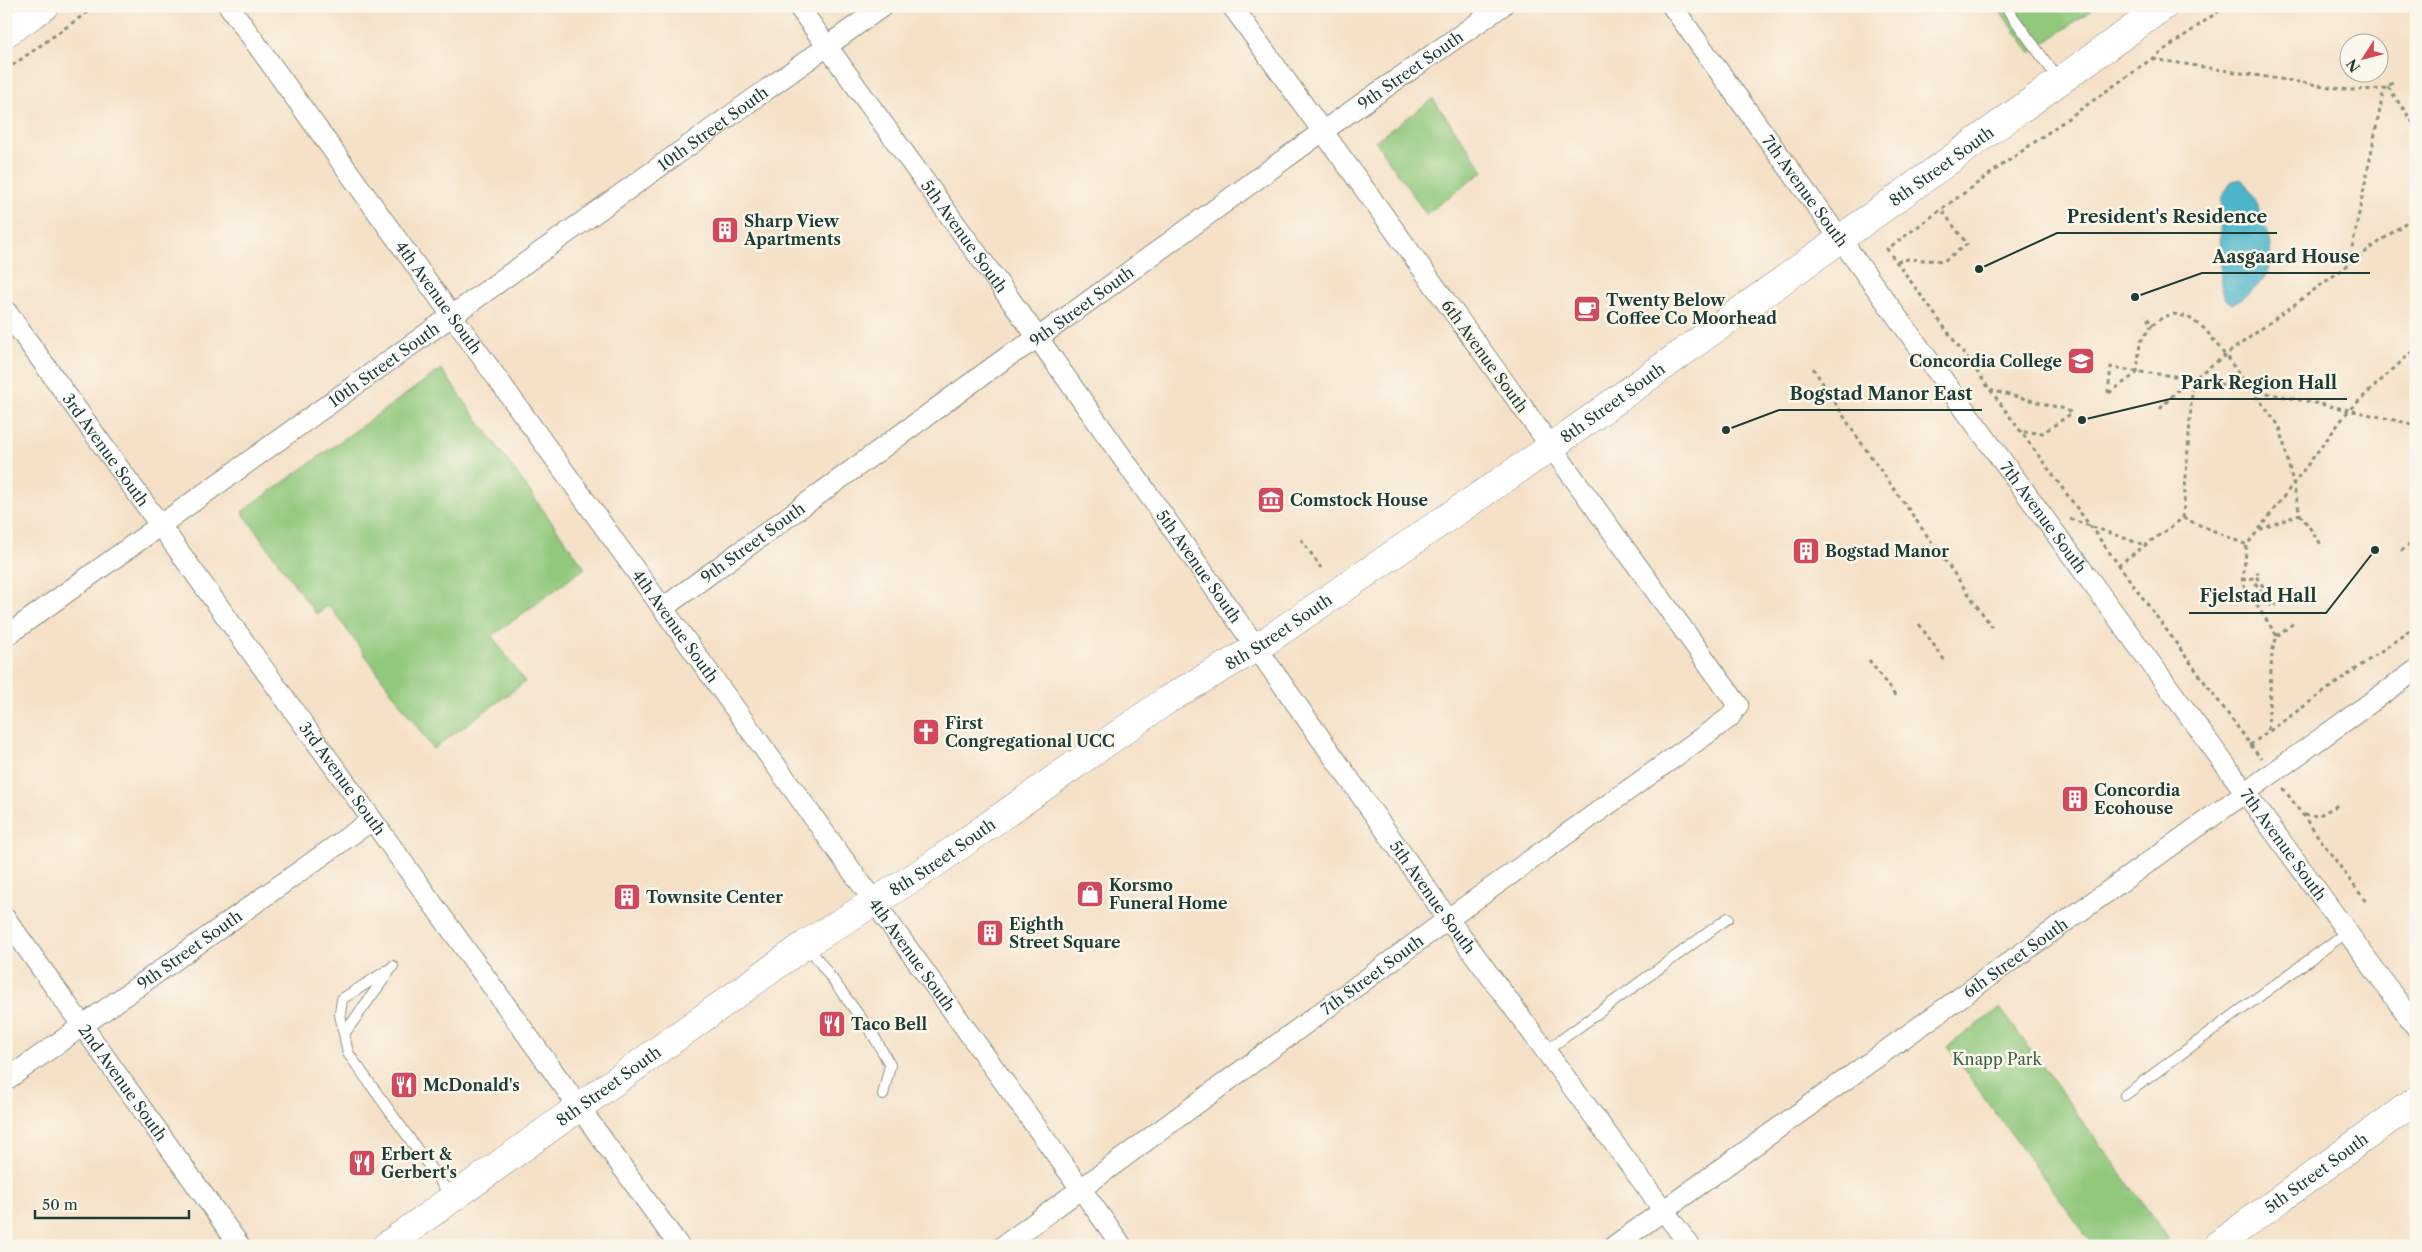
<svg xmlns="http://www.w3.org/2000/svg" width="2422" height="1252" viewBox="0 0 2422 1252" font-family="'Libre Caslon Text',serif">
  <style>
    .green { fill: #91c87b; stroke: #588258 }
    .water { fill: #4bb5c9; stroke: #35797e }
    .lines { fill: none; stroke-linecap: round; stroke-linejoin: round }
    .lane-casing { stroke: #8a8f7e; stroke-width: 12 }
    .street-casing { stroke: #8a8f7e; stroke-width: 22 }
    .secondary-casing { stroke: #8a8f7e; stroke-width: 29 }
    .primary-casing { stroke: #8a8f7e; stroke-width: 29 }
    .path { stroke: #8a8f7e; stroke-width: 3; stroke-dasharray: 4 4; stroke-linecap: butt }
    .lane { stroke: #fff; stroke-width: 10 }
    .street { stroke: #fff; stroke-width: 20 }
    .secondary { stroke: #fff; stroke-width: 28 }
    .primary { stroke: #fff; stroke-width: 28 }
    .labels { text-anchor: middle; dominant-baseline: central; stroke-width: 5; stroke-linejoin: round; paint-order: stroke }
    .street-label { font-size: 16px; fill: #1f3d34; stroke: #fbf7ec }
    .poi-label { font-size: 16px; font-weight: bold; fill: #1f3d34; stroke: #fbf7ec; text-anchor: start }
    .park-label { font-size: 16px; fill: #3c6046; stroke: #fbf7ec }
    .leader { fill: none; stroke: #1f3d34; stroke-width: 2 }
    .callout-dot { fill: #1f3d34; stroke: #fbf7ec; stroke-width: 2 }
    .callout-label { font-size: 18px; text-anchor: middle; font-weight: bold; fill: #1f3d34; stroke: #fbf7ec; stroke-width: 5; stroke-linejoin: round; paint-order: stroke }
  </style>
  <rect width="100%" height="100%" fill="#fbf7ec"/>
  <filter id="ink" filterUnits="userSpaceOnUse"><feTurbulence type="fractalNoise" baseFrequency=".02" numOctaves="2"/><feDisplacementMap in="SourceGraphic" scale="10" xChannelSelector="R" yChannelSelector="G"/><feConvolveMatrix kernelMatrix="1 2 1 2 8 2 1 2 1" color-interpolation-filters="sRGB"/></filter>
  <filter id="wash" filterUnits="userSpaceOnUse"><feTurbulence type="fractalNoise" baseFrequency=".0096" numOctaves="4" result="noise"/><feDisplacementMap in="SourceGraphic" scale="20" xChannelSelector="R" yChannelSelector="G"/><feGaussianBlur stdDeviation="1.12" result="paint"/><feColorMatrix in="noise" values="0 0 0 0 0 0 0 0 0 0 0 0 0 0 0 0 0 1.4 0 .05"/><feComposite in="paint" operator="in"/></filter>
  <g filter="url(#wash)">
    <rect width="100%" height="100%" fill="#f5e1c7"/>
    <!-- green -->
    <path class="green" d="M1996,6H2097L2031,53Z
      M1433,99L1484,171L1426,214L1375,141Z
      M441,369L585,568L492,636L525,682L433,749L329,605L316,614L242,512Z
      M2000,1008L2168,1238L2158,1246H2094L1947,1047Z"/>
    <!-- water -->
    <path class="water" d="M2241,179C2253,191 2258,204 2263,220C2278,261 2272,282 2232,304L2225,299L2221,284L2220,215L2221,198L2232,181Z"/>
  </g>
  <g filter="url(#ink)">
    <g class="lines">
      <!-- lane casing -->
      <g class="lane-casing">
        <path id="lane" d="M2005,6L2059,80
          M807,945L872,1033L890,1065L883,1095
          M393,966L344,1034L348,1053L452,1198
          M344,1034L340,1014L342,999L388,970
          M1546,1051L1728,918
          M2125,1095L2347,932"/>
      </g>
      <!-- street casing -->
      <g class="street-casing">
        <g id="street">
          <path id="s1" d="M229,6L1122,1246"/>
          <path id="s2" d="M798,6L1038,338L1448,919L1690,1246"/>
          <path id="s3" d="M1672,6C1917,349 2170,686 2416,1027"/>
          <path id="s4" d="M6,311L679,1246"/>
          <path id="s5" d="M663,608L1007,357L1038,338L1323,131L1502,6"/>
          <path id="s6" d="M6,636L883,6"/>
          <path id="s7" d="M6,919L240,1246"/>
          <path id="s8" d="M6,1080L372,820"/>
          <path id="s9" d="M1003,1246L1448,919L1729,718L1738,705L1232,6"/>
          <path id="s10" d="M1614,1246L2416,670"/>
        </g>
      </g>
      <!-- secondary casing -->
      <g class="secondary-casing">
        <g id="secondary">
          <path d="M6,33L45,6"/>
          <path id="s11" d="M2216,1246L2416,1100"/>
        </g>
      </g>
      <!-- primary casing -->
      <g class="primary-casing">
        <g id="primary">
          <path id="s12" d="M386,1246L806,944L921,873L1167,700L1256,648L1551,447L2164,6"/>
        </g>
      </g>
      <!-- path -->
      <path class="path" d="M2226,6L2001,166L1887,249L2261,759
        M2153,59L2349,90L2384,89L2395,81
        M6,70L96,6
        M2388,87L2416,127
        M1897,261L1909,259L1944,261L1967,244L1941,209
        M2349,263L2384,89
        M2152,325L2163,317L2174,314L2188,317L2205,329L2280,427L2300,514L2257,531
        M1813,368L1855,434L1992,627
        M2137,373L2140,342L2152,325L2145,315
        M1990,390L2065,409L2072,413L2043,433L2022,432
        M2108,393L2111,367C2139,373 2166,374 2194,379C2268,393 2342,408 2416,425
        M2109,393L2137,373
        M2160,409L2177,391L2193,379
        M2415,513L2416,514
        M2300,514L2323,547
        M2183,518L2247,545
        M2070,519L2144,545
        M1301,539L1321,568
        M2401,551L2416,540
        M2118,565L2183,518L2193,379L2416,215
        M2242,580L2252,578L2272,607L2276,604L2255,575L2259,572
        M1919,624L1945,661
        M2277,636L2295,622
        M1869,660L1896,697
        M2268,730L2272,652L2277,636L2242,583L2247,545L2349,410L2416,348
        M2250,745L2416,626
        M2283,788L2366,902
        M2304,815L2318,816L2338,805"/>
      <!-- lane -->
      <use href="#lane" class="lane"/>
      <!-- street -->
      <use href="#street" class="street"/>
      <!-- secondary -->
      <use href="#secondary" class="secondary"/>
      <!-- primary -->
      <use href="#primary" class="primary"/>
    </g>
  </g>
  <!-- icons -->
  <defs>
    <g id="building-square" transform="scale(1.4375)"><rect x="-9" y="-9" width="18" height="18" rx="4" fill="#d1495b" stroke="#fbf7ec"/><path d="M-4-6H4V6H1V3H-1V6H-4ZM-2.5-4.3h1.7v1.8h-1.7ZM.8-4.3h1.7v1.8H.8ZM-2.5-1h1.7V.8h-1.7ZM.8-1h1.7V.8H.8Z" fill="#fff"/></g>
    <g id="cafe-square" transform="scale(1.4375)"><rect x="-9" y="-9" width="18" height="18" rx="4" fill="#d1495b" stroke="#fbf7ec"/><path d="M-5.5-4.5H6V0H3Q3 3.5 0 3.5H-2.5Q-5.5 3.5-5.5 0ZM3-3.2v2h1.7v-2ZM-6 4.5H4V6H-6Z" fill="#fff"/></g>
    <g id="university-square" transform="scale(1.4375)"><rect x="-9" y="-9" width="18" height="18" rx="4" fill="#d1495b" stroke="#fbf7ec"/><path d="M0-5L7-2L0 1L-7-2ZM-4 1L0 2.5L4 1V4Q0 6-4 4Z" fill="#fff"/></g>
    <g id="museum-square" transform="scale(1.4375)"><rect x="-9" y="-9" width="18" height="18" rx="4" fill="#d1495b" stroke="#fbf7ec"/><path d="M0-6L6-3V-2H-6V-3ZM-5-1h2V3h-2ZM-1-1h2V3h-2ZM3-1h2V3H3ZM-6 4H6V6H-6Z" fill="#fff"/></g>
    <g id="church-square" transform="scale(1.4375)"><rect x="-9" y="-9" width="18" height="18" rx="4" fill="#d1495b" stroke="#fbf7ec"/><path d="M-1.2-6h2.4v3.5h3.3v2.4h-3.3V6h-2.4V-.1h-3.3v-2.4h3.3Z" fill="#fff"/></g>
    <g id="shop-square" transform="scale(1.4375)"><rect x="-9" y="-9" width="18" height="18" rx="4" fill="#d1495b" stroke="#fbf7ec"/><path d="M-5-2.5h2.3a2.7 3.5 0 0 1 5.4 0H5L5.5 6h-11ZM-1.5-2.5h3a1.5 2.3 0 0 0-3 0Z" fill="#fff"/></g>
    <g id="restaurant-square" transform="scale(1.4375)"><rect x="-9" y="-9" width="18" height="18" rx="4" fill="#d1495b" stroke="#fbf7ec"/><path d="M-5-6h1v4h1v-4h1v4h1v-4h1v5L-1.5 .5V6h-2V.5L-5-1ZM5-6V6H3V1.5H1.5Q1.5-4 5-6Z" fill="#fff"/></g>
  </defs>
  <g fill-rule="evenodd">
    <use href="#building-square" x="725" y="230"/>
    <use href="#cafe-square" x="1587" y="309"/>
    <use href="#university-square" x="2081" y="361"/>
    <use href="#museum-square" x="1271" y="500"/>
    <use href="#building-square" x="1806" y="551"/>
    <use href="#church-square" x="926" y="732"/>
    <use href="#building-square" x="2075" y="799"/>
    <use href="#shop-square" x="1090" y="894"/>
    <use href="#building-square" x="627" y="897"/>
    <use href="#building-square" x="990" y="933"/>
    <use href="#restaurant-square" x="832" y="1024"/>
    <use href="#restaurant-square" x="404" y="1085"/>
    <use href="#restaurant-square" x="362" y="1163"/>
  </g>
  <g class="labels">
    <!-- street labels -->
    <g class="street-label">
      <text stroke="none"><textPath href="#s5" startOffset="921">9th Street South</textPath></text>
      <text stroke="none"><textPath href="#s6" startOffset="870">10th Street South</textPath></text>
      <text stroke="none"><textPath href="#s12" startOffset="1894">8th Street South</textPath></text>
      <text stroke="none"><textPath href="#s3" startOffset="228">7th Avenue South</textPath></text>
      <text stroke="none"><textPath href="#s2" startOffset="284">5th Avenue South</textPath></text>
      <text stroke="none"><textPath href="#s1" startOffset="359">4th Avenue South</textPath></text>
      <text stroke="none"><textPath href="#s5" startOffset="516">9th Street South</textPath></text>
      <text transform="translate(1485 356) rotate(54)">6th Avenue South</text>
      <text stroke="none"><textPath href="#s6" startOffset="465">10th Street South</textPath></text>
      <text stroke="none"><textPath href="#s12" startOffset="1489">8th Street South</textPath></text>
      <text stroke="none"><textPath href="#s4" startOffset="171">3rd Avenue South</textPath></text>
      <text stroke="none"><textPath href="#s3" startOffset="632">7th Avenue South</textPath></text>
      <text stroke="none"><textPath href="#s5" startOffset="111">9th Street South</textPath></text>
      <text stroke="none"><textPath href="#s2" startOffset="689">5th Avenue South</textPath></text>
      <text stroke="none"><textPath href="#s1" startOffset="764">4th Avenue South</textPath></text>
      <text stroke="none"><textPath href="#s12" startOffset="1084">8th Street South</textPath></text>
      <text stroke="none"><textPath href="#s4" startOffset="576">3rd Avenue South</textPath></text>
      <text stroke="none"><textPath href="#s3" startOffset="1038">7th Avenue South</textPath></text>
      <text stroke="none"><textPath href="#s12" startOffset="679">8th Street South</textPath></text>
      <text stroke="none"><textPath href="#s2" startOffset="1094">5th Avenue South</textPath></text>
      <text stroke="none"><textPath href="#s8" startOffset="225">9th Street South</textPath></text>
      <text stroke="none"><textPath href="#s1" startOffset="1169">4th Avenue South</textPath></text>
      <text stroke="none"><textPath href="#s10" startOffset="494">6th Street South</textPath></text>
      <text stroke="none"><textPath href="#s9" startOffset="458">7th Street South</textPath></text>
      <text stroke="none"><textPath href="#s7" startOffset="201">2nd Avenue South</textPath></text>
      <text stroke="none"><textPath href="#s12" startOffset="274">8th Street South</textPath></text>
      <text stroke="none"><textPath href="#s11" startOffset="124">5th Street South</textPath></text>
    </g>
    <!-- poi labels -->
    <g class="poi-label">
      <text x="744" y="221">Sharp View<tspan x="744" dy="18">Apartments</tspan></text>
      <text x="1606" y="300">Twenty Below<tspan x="1606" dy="18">Coffee Co Moorhead</tspan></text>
      <text x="2062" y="361" text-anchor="end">Concordia College</text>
      <text x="1290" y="500">Comstock House</text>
      <text x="1825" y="551">Bogstad Manor</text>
      <text x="945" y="723">First<tspan x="945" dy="18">Congregational UCC</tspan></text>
      <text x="2094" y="790">Concordia<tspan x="2094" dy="18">Ecohouse</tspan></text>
      <text x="1109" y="885">Korsmo<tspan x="1109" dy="18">Funeral Home</tspan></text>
      <text x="646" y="897">Townsite Center</text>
      <text x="1009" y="924">Eighth<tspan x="1009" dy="18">Street Square</tspan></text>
      <text x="851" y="1024">Taco Bell</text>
      <text x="423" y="1085">McDonald's</text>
      <text x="381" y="1154">Erbert &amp;<tspan x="381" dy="18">Gerbert's</tspan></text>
    </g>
    <!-- park labels -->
    <g class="park-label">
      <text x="1997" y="1059">Knapp Park</text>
    </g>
  </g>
  <!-- callouts -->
  <path class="leader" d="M1979 269L2057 233H2277M2135 297L2202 273H2370M2082 420L2170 399H2347M1726 430L1779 410H1982M2375 550L2326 613H2189"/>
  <g class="callout-dot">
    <circle cx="1979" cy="269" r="5"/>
    <circle cx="2135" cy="297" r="5"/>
    <circle cx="2082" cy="420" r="5"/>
    <circle cx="1726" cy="430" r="5"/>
    <circle cx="2375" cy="550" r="5"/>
  </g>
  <g class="callout-label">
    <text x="2167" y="223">President's Residence</text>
    <text x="2286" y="263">Aasgaard House</text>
    <text x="2259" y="389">Park Region Hall</text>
    <text x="1881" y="400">Bogstad Manor East</text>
    <text x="2258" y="602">Fjelstad Hall</text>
  </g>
  <!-- margin -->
  <rect width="2422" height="1252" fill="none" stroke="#fbf7ec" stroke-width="25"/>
  <!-- north arrow -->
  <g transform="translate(2364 58) rotate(234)"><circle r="24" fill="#fbf7ec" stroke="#a3ada2"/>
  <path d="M0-4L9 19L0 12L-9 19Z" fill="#d1495b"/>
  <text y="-8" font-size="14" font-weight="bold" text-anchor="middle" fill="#1f3d34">N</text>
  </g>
  <!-- scale -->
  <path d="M35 1210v8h154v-8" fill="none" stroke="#1f3d34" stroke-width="2.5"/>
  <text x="42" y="1210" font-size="15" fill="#1f3d34" stroke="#fbf7ec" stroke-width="4" paint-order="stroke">50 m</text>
</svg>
